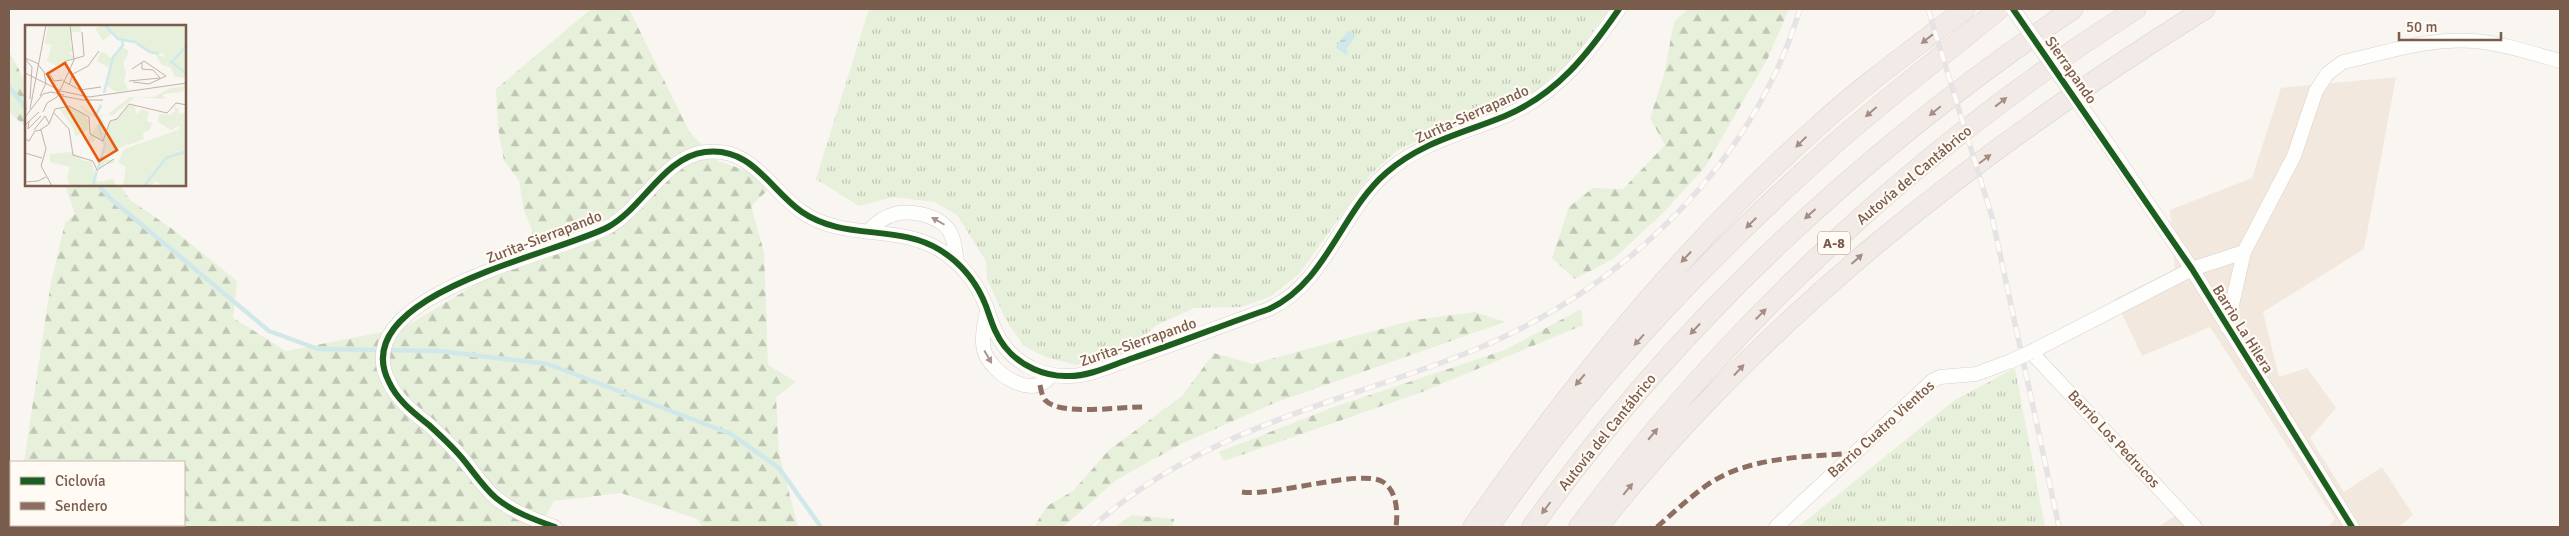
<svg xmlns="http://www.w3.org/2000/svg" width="2569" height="536" viewBox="0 0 2569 536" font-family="Signika,sans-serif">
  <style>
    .residential { fill: #f2e8de }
    .grass { fill: url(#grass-tufts) }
    .forest { fill: url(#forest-firs) }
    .water { fill: url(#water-ripples) }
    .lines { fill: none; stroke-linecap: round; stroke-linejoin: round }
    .stream { stroke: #d0e8ea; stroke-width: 4.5 }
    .minor-casing { stroke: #d7d1cb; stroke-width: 15 }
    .highway-casing { stroke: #dad1cc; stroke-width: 21 }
    .minor { stroke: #fefefd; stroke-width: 14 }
    .highway { stroke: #f2eae7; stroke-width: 20 }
    .rail-casing { stroke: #e6e3e7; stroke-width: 5.5 }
    .rail { stroke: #fffaf3; stroke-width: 4; stroke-dasharray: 11; stroke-linecap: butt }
    .minor-bridge-casing { stroke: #d7d1cb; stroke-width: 15; stroke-linecap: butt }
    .minor-bridge { stroke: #fefefd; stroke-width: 14 }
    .quiet { stroke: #8d6e63; stroke-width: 5; stroke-dasharray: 10 5; stroke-linecap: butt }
    .cycleway-casing { stroke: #fffaf3; stroke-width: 9 }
    .cycleway { stroke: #1b5e20; stroke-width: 6 }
    .oneway { fill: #a48e83 }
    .oneway2 { fill: #a8958b }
    .labels { text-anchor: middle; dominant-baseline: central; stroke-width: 4.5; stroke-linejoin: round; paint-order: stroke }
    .shield { fill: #fffaf3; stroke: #a28b7f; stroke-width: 1 }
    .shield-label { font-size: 14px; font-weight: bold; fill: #7a5c4d }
    .street-label { font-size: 15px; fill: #7a5c4d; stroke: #fffaf3 }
    .inset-river { fill: none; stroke: #d0e8ea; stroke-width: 2.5 }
    .inset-road { fill: none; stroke: #c2b3aa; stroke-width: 1 }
    .view { fill: #e8590c; fill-opacity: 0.15; stroke: #e8590c; stroke-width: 2.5 }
    .inset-edge { fill: none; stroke: #7a5c4d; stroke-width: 2.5 }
  </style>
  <defs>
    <pattern id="grass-tufts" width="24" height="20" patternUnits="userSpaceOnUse" patternTransform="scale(1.25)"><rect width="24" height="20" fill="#e7f0db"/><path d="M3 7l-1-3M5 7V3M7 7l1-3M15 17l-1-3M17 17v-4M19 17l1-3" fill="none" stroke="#c0c6b4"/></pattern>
    <pattern id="forest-firs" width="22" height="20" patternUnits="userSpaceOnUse" patternTransform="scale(1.25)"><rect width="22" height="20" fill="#e7f0db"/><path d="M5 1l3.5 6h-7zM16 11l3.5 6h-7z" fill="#c0c6b4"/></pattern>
    <pattern id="water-ripples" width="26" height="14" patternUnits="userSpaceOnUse" patternTransform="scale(1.25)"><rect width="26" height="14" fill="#d0e8ea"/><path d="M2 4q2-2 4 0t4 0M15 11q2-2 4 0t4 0" fill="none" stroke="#aebfc0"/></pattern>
  </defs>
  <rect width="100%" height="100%" fill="#f9f5f0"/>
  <!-- residential -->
  <path class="residential" d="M2396,77L2364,249L2263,312L2279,377L2307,368L2336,408L2310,438L2344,492L2382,467L2413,515L2398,527H2328L2335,519L2210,327L2142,356L2115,299L2175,269L2170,210L2252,178L2281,88Z
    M2184,510L2203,527H2158Z"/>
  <!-- grass -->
  <path class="grass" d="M869,9H1609L1575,56L1535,91L1500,108L1443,128L1395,152L1370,175L1299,274L1271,296L1242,307L1194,308L1157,325L1121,354L1077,365L1045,357L1023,345L1006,320L987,279L986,261L957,215L935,202L893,197L859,206L816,179Z
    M2015,368L2045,527H1798L1955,400Z"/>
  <!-- forest -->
  <path class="forest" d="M591,9H629L690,133L718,161L753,173L767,191L751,206L764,252L768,365L796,382L776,397L779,454L798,527H703L697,519L621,493L554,501L540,527H12L13,525H184V462H24L51,282L65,223L75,214L65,185H120L130,200L171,228L237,281L233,318L286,351L403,328L483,280L532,263V229L524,211L519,180L504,161L498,128L496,89Z
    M1688,9H1789L1768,58L1705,167L1662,214L1613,259L1575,279L1552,258L1569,207L1593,188L1623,189L1665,145L1650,118L1664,75L1674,22Z
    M9,51L26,83V127L9,112Z
    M1581,309L1583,325L1422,392L1224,461L1219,452L1334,407L1505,350Z
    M1475,312L1505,322L1274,403L1183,443L1116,480L1063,527H1034L1047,506L1073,491L1109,450L1182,396L1214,353L1253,364L1414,320Z
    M1132,515L1174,519L1173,527H1115Z"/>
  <!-- water -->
  <path class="water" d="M1349,30L1356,36L1346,49L1348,52L1346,55L1335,47Z"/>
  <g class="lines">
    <!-- stream -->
    <path class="stream" d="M9,87L26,108
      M98,185L111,199L269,331L318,349L439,351L548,364L731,434L779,468L821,527"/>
    <!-- minor casing -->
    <g class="minor-casing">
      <path id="minor" d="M2109,146L2192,269L2352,527
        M868,232C885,212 904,209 928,216C936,219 943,222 948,229C955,238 955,252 957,263
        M987,310C985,323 981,337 984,350C990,373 1034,402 1051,375
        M2227,327L2244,252L2294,156L2316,91L2327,74L2343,62C2385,53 2430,37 2475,41C2504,44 2532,53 2560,61
        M555,527C535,520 513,512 496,498C483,487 473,471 462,458C452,446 441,436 429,425C414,413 397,400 389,382C344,294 558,254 608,227C643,208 664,157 705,152C752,146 770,190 802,212C844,241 898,224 940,250C961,263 977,283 986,306C991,320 995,335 1005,347C1020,366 1045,377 1069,376C1091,376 1112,365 1133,358C1178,343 1223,325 1269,309C1326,283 1341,212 1386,173C1421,142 1464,133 1505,116C1557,94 1588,54 1619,9
        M1776,527L1932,381L1940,377L1976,374L2011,361
        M2195,527L2031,352L2192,269L2244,252"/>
    </g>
    <!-- highway casing -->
    <g class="highway-casing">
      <path id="highway" d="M1473,527C1573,382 1685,245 1817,127C1864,84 1916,47 1965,9
        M1489,527C1584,386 1706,259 1832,146C1886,98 1944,55 1999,9
        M1532,527C1677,323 1865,149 2073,9
        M1579,527C1729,323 1922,145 2136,9
        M1598,527C1763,317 1979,150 2205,9"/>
    </g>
    <!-- minor -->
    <use href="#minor" class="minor"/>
    <!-- highway -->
    <use href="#highway" class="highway"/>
    <!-- rail casing -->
    <g class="rail-casing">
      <path id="rail" d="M1928,9L1992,217L2059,527
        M1092,527C1196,433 1327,406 1454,358C1612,299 1750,173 1800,9"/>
    </g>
    <!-- rail -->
    <use href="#rail" class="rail"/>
    <!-- minor-bridge casing -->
    <g class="minor-bridge-casing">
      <path id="minor-bridge" d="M2013,9L2109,146
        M2011,361L2031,352"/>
    </g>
    <!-- minor-bridge -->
    <use href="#minor-bridge" class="minor-bridge"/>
    <!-- quiet -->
    <path class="quiet" d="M1040,385C1041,390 1042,396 1045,400C1061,417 1123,406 1145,407
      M1242,492C1274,497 1361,468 1383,482C1397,491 1398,512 1396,527
      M1657,527C1673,513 1689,498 1707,485C1749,456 1806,457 1856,453"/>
    <!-- cycleway casing -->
    <g class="cycleway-casing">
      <path id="cycleway" d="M2013,9L2192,269L2352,527
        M555,527C535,520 513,512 496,498C483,487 473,471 462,458C452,446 441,436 429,425C414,413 397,400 389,382C344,294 558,254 608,227C643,208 664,157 705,152C752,146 770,190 802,212C844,241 898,224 940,250C961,263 977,283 986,306C991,320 995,335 1005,347C1020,366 1045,377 1069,376C1091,376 1112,365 1133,358C1178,343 1223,325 1269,309C1326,283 1341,212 1386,173C1421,142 1464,133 1505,116C1557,94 1588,54 1619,9"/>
    </g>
    <!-- cycleway -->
    <use href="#cycleway" class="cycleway"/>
  </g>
  <!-- one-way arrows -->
  <defs><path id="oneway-solid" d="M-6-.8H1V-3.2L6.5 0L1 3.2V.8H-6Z" transform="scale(1.25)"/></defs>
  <g class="oneway">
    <use href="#oneway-solid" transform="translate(1927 39) rotate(142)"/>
    <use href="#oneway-solid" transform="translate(2001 102) rotate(-38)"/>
    <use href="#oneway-solid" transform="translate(1935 111) rotate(141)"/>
    <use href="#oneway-solid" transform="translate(1871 112) rotate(139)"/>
    <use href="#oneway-solid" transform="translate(1801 142) rotate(136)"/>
    <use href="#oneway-solid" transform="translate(1985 159) rotate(-37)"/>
    <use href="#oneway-solid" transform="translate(1810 214) rotate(138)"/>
    <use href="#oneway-solid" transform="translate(1751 223) rotate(135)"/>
    <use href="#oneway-solid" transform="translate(1686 257) rotate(133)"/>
    <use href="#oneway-solid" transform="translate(1857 259) rotate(-42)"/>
    <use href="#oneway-solid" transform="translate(1761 314) rotate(-45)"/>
    <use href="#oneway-solid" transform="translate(1695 329) rotate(133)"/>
    <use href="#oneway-solid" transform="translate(1639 340) rotate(132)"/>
    <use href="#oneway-solid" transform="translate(1739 370) rotate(-47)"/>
    <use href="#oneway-solid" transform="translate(1580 380) rotate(130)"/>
    <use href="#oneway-solid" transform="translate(1653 434) rotate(-50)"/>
    <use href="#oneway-solid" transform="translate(1628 489) rotate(-51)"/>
    <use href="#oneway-solid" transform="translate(1546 508) rotate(127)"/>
  </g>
  <g class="oneway2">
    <use href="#oneway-solid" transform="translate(938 221) rotate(-150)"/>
    <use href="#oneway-solid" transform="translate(988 357) rotate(60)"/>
  </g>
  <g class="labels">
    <!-- shield labels -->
    <rect class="shield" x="1818" y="231.5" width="32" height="23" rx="4"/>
    <g class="shield-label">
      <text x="1834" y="243">A-8</text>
    </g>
    <!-- street labels -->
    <g class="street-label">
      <text transform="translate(2071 70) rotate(55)">Sierrapando</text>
      <text transform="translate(1472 114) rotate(-24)">Zurita-Sierrapando</text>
      <text transform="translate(1914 175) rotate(-40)">Autovía del Cantábrico</text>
      <text transform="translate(544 237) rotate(-21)">Zurita-Sierrapando</text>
      <text transform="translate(2243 329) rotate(58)">Barrio La Hilera</text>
      <text transform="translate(1138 342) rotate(-19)">Zurita-Sierrapando</text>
      <text transform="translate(1881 429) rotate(-42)">Barrio Cuatro Vientos</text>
      <text transform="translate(1607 432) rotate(-51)">Autovía del Cantábrico</text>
      <text transform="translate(2114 439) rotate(47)">Barrio Los Pedrucos</text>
    </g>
  </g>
  <!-- overview -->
  <g transform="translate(25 25)">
    <rect width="161" height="161" fill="#f9f5f0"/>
    <path d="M23,0H55L56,7H47L45,18L48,26L44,28L49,32L32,41L22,36L27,20L20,19ZM44,82L58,87L64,96L63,105L50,112L48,103L34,83ZM154,88L161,89V123L152,127L148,123L155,101L151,98ZM46,127L59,136H67L72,157L89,154L91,161H45L42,152L45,142L25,137V129Z" fill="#e7f0db"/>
    <path d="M77,0H161V53L150,52L146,43L136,39L131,30L140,32L138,29L125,27L109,16L94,14L88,7L78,16L70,3ZM96,21L104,26L98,39L101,47L99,57L104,65L91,67L82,61L86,44L72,36L76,26L87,33ZM161,61L158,67L138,69L140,74L110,72L87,91L83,89L105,72H129L145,63ZM54,79L67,89L81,90L75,92L80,98L77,102L80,107L86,96L93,93L103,80H109L112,90L117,84L124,87L122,96L127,98L125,105L118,108L119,114L103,120L101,118L100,121L79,129L78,134L90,136L87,139L80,138L74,144L80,119L71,113L67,118L61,116L75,95L61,88ZM149,81L154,84L151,98L155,100L146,105L133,97L134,89L146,90L150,86ZM153,105L148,123L152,127L161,123V161H139L130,156L126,161H98L101,142L93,137L99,124Z" fill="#e7f0db"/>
    <path class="inset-river" d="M80,0L93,14L110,17L125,27L134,29M145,36L162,49M148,36L162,20M79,68L88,32L98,20L97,16M73,143L80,120L74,103L76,96L71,90L76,80M68,161L72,145M119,161L141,133L162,126"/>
    <path class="inset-road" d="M0,33L12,38L19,47L21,58L15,71M1,35L7,42L5,74M107,44L119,36L141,51L124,59L108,57M0,48L36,66L64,72L162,58M38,55L29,56L24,48L41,36L59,31L57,7M38,56L55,65L76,62M104,56L135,53L128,45L117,44V37M44,60L48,49L63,41L74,26M0,64L1,85M37,71L58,75H78M5,84L21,0M18,87L22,78L32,72L49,35L45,0M28,87L44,104L48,130L68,136L72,145L89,134M0,92L18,69L26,67L39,70M4,96L3,104L16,91M0,100L14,87M9,105L20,91L24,98M15,105L24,99L30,84L44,81L64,92L65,109L78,116L85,96L92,94L104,79L142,88L151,78L162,80M0,114L4,116L10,106L16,105L21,124L16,141L27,161M0,128L17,133M0,157L13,156L21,152"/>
    <path class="view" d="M40,38L92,125L74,136L22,49Z"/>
    <rect width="161" height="161" class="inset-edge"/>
  </g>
  <!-- border -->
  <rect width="2569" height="536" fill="none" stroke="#7a5c4d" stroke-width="20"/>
  <!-- legend -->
  <rect x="10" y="461" width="175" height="65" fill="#fffaf3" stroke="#cabbb1"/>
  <rect x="20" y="477" width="25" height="8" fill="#1b5e20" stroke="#cabbb1"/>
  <text x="55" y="486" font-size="15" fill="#7a5c4d">Ciclovía</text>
  <rect x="20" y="502" width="25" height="8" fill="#8d6e63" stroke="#cabbb1"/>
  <text x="55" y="511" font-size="15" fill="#7a5c4d">Sendero</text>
  <!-- scale -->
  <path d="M2399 32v8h102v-8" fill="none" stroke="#7a5c4d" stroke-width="2.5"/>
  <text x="2406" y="32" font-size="15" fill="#7a5c4d" stroke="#fffaf3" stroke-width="4" paint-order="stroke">50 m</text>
</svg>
